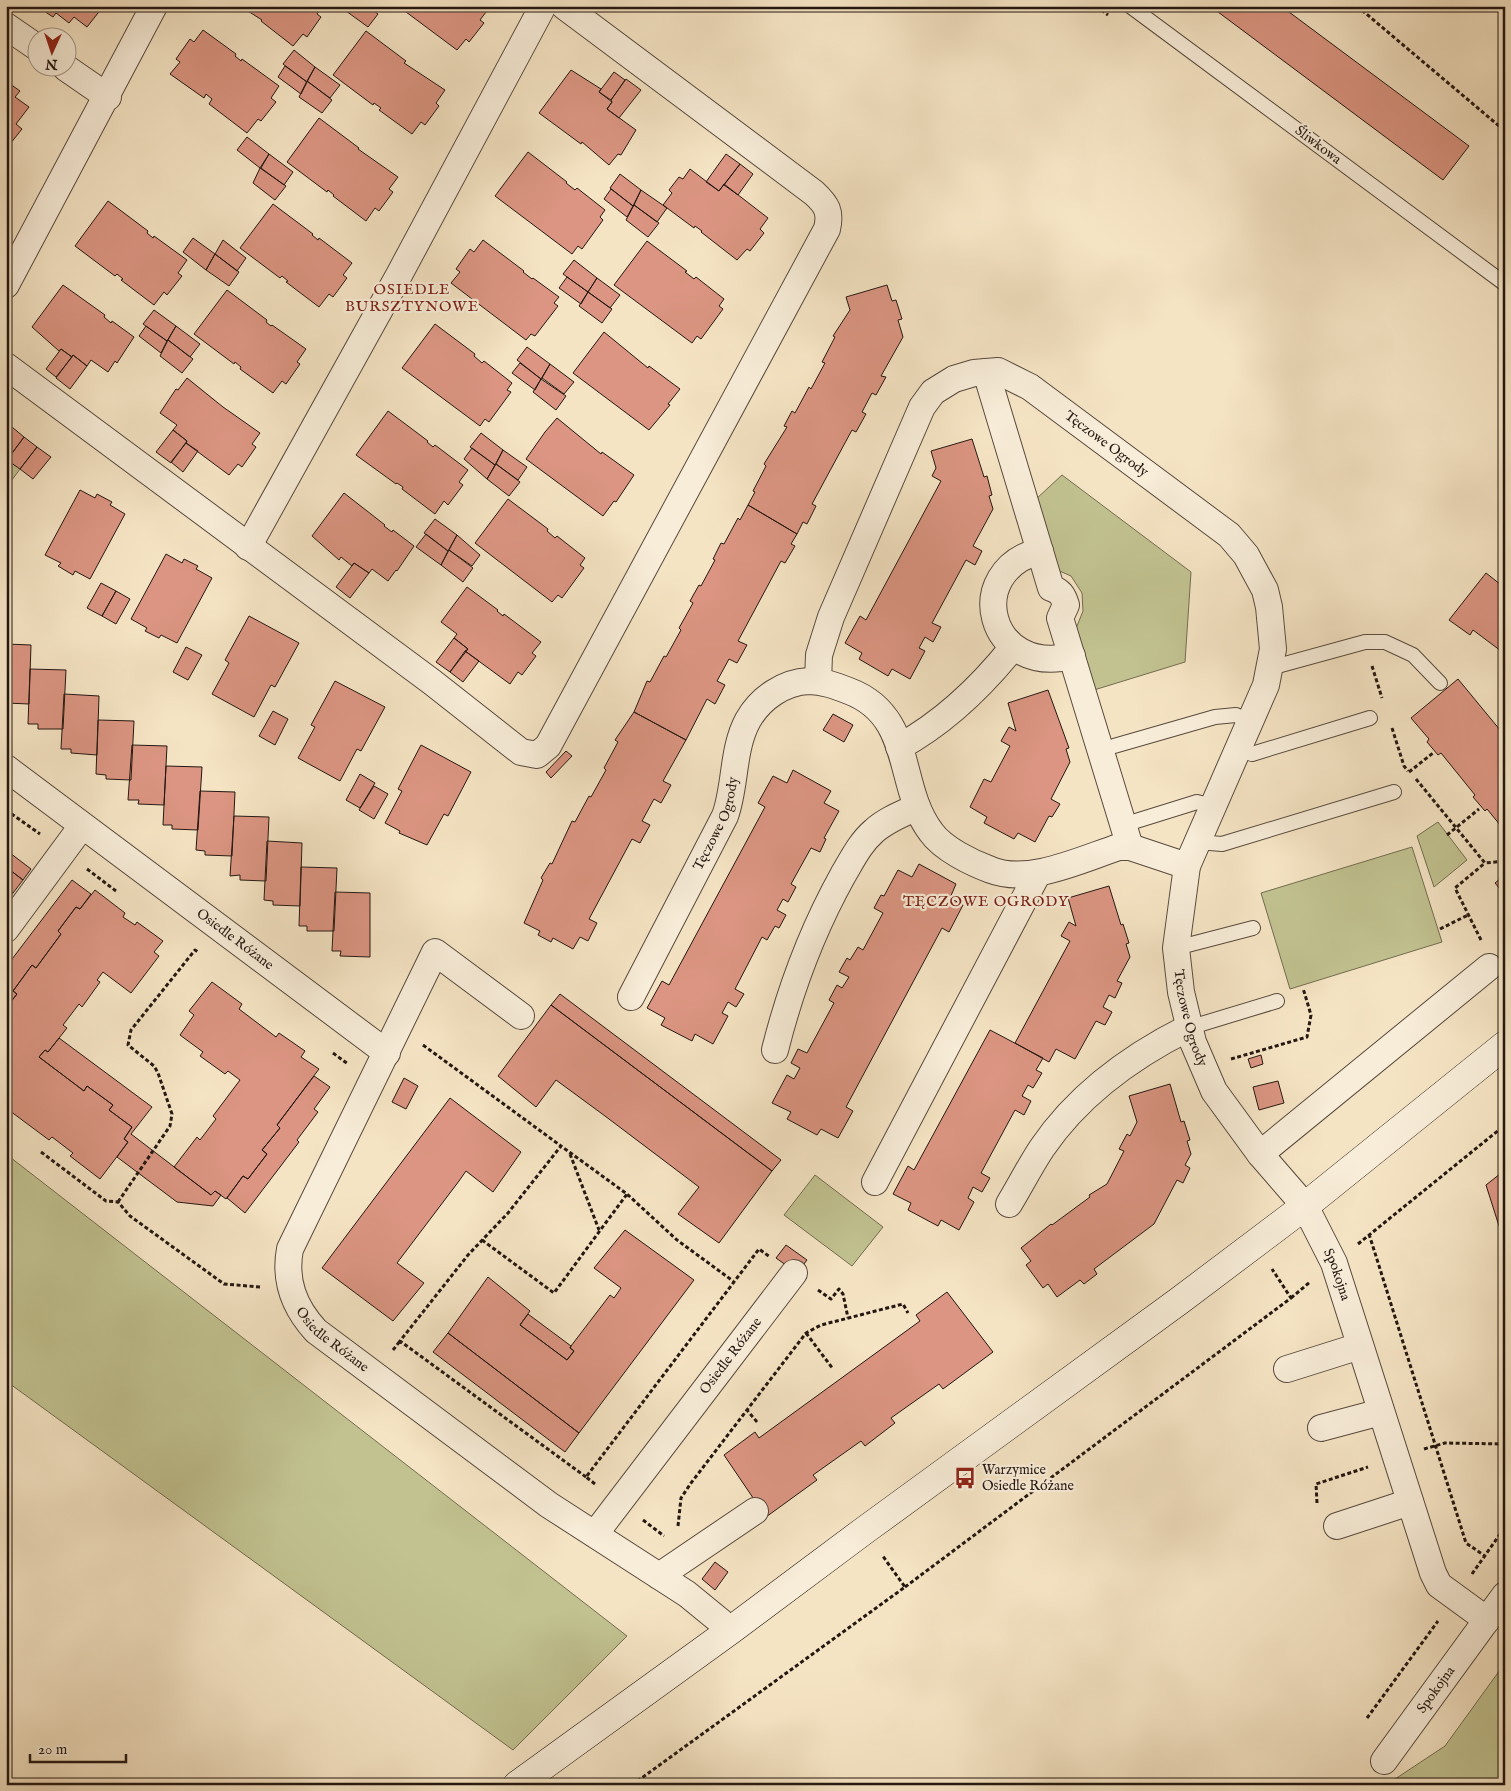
<svg xmlns="http://www.w3.org/2000/svg" width="1511" height="1791" viewBox="0 0 1511 1791" font-family="'IM FELL English',serif">
  <style>
    .green { fill: #c1c290; stroke: #726c50 }
    .building { fill: #db9582; stroke: #241711 }
    .lines { fill: none; stroke-linecap: round; stroke-linejoin: round }
    .lane-casing { stroke: #584a3e; stroke-width: 16 }
    .street-casing { stroke: #584a3e; stroke-width: 28 }
    .secondary-casing { stroke: #241711; stroke-width: 29 }
    .path { stroke: #241711; stroke-width: 3; stroke-dasharray: 4 2.5; stroke-linecap: butt }
    .lane { stroke: #f8edd9; stroke-width: 14 }
    .street { stroke: #f8edd9; stroke-width: 26 }
    .secondary { stroke: #f8edd9; stroke-width: 28 }
    .labels { text-anchor: middle; dominant-baseline: central; stroke-width: 4.5; stroke-linejoin: round; paint-order: stroke }
    .street-label { font-size: 14px; fill: #241711; stroke: #f8edd9 }
    .poi-label { font-size: 14px; fill: #241711; stroke: #f8edd9; text-anchor: start }
    .neighbourhood-label { font-size: 15px; letter-spacing: 1px; fill: #7a1f14; stroke: #f8edd9 }
  </style>
  <rect width="100%" height="100%" fill="#f5e4c4"/>
  <filter id="stains"><feTurbulence type="fractalNoise" baseFrequency=".004" numOctaves="4"/><feColorMatrix values="0 0 0 0 .2 0 0 0 0 .09 0 0 0 0 .02 0 0 0 .5 -.17"/></filter>
  <radialGradient id="worn" r=".72"><stop offset=".6" stop-color="#630" stop-opacity="0"/><stop offset="1" stop-color="#630" stop-opacity=".3"/></radialGradient>
  <!-- green -->
  <path class="green" d="M6,459L20,469L6,488Z
    M1062,475L1191,572L1185,662L1094,690L1075,631L1083,611L1082,593L1071,576L1055,569L1035,500Z
    M1438,822L1467,860L1434,887L1417,836Z
    M1412,847L1442,942L1290,989L1261,893Z
    M6,1154L627,1636L513,1750L6,1381Z
    M815,1175L883,1227L852,1266L784,1215Z
    M1505,1663V1785H1386L1445,1746Z"/>
  <!-- building -->
  <path class="building" d="M100,6L102,8L87,27L74,17L69,23L56,13L53,17L38,7Z
    M240,6H323L317,14L321,17L307,37L303,34L293,46L261,21L262,20Z
    M349,6H368L378,14L368,27L346,11Z
    M398,6H486L489,8L480,20L484,23L469,42L466,39L457,50Z
    M1210,6H1281L1469,146L1443,180Z
    M203,30L236,54L235,56L241,61L242,59L279,86L271,98L276,102L261,121L258,119L247,133L209,104L212,99L206,94L204,98L170,74L180,62L176,59L190,39L194,42Z
    M366,31L406,61L404,63L445,90L436,103L439,106L425,125L421,122L412,134L379,110L381,108L374,103L373,105L333,75Z
    M294,50L315,67L307,82L283,64Z
    M285,66L307,82L301,94L278,77Z
    M315,67L340,85L330,98L307,81Z
    M571,70L601,89L599,92L612,102L607,109L636,130L621,155L618,154L609,165L582,142L581,144L539,113Z
    M614,72L625,80L611,100L599,92Z
    M626,79L641,90L619,118L607,109L612,102L611,100Z
    M6,81L20,91L15,97L29,107L16,124L22,129L6,149Z
    M307,81L332,100L322,113L299,97Z
    M319,118L359,148L358,149L398,177L389,189L393,192L379,211L375,208L366,221L333,196L334,195L328,190L327,192L287,162Z
    M247,137L269,154L260,168L237,150Z
    M528,152L567,182L566,183L575,190L577,188L605,210L600,217L603,220L582,249L578,246L572,254L495,196Z
    M269,154L293,172L284,185L261,168Z
    M726,154L740,164L719,191L706,182Z
    M740,164L753,174L738,195L724,185Z
    M260,168L286,186L275,200L253,183Z
    M690,169L719,191L724,184L768,218L760,229L764,233L750,251L747,249L737,260L701,232L702,231L695,226L694,228L663,205L672,193L669,190L679,177L683,179Z
    M620,174L641,190L633,206L610,188Z
    M611,189L633,206L627,217L604,199Z
    M641,190L667,208L657,222L634,205Z
    M108,201L148,231L147,233L153,238L154,236L187,260L178,273L182,276L167,295L164,292L154,305L121,280L123,279L117,274L115,276L75,246Z
    M273,204L313,234L312,235L318,240L319,238L352,263L343,275L347,278L333,297L329,294L319,307L286,282L288,281L282,276L280,278L240,248Z
    M634,205L659,223L648,237L626,220Z
    M193,238L215,254L206,270L183,252Z
    M223,240L246,258L237,271L215,254Z
    M483,240L524,271L523,272L532,279L533,278L559,297L554,303L558,306L535,336L531,334L526,340L451,283L460,272L456,269L470,249L474,252Z
    M647,241L687,271L685,272L694,279L696,277L724,299L719,306L723,309L701,339L697,336L692,343L614,285Z
    M215,254L239,272L229,286L206,270Z
    M574,260L597,278L588,292L563,274Z
    M567,277L588,292L581,304L559,288Z
    M597,278L620,295L610,308L588,292Z
    M63,285L105,315L104,317L111,323L112,321L134,337L117,363L115,361L108,372L91,360L87,366L73,355L72,357L61,349L59,351L32,327Z
    M887,285L892,301L896,300L902,319L898,320L903,337L881,376L886,377L876,395L872,393L862,412L866,414L856,432L852,430L812,504L816,506L807,524L803,522L797,534L748,505L755,492L753,491L766,466L764,464L787,427L784,426L792,411L795,413L809,387L811,389L825,363L822,362L835,337L833,336L850,310L846,297Z
    M227,290L267,320L266,322L271,326L272,325L306,349L297,362L300,364L286,384L282,381L273,393L240,369L241,367L235,362L234,364L194,334Z
    M588,292L612,309L602,323L579,306Z
    M154,310L176,326L167,341L143,324Z
    M435,324L475,354L474,356L482,363L484,361L512,383L507,390L511,392L489,422L485,419L480,426L402,368Z
    M146,326L167,341L161,353L139,336Z
    M176,326L200,344L190,357L168,340Z
    M604,332L648,368L649,366L680,389L668,404L670,405L649,430L573,373Z
    M168,340L193,359L182,373L160,356Z
    M527,347L550,364L541,379L517,360Z
    M61,349L72,357L56,377L46,369Z
    M73,355L87,366L70,389L56,378Z
    M520,363L541,379L535,390L512,373Z
    M550,364L574,382L564,394L542,378Z
    M187,378L223,407L260,433L252,444L256,447L242,467L238,464L229,475L186,443L187,441L173,430L177,425L160,413L176,389L178,390Z
    M541,379L566,396L556,410L533,392Z
    M388,411L428,441L427,442L433,447L435,445L468,470L459,482L463,485L448,505L444,501L435,514L402,489L403,487L397,483L396,484L356,455Z
    M557,418L601,454L602,452L634,475L616,502L614,501L603,516L526,459L545,432Z
    M12,427L24,437L7,460L6,434Z
    M173,430L187,441L171,463L156,452Z
    M481,433L503,450L495,465L470,447Z
    M24,437L37,447L20,469L7,460Z
    M972,439L984,477L987,476L992,495L989,496L993,509L973,546L982,551L975,565L966,560L932,623L941,627L933,642L925,637L919,648L925,651L910,679L892,669L888,676L859,659L862,653L845,643L860,616L866,620L941,481L932,476L936,468L931,451Z
    M186,443L198,451L183,472L171,462Z
    M37,447L51,457L33,479L20,469Z
    M472,448L495,465L487,479L464,459Z
    M503,450L527,467L518,480L496,464Z
    M496,464L520,482L509,496L487,479Z
    M80,490L95,498L97,494L112,502L110,505L125,514L90,579L75,571L73,575L58,566L61,563L45,555Z
    M344,493L385,525L384,526L392,532L393,530L414,546L397,571L396,570L388,581L372,569L369,573L354,563L352,566L341,557L339,560L312,536Z
    M508,499L548,529L547,531L555,538L557,536L585,558L580,565L584,568L562,598L558,595L552,602L475,543Z
    M748,505L797,534L791,544L795,546L785,563L781,561L738,641L747,645L737,663L729,659L717,681L725,685L715,704L707,699L686,740L634,712L647,681L650,682L664,656L666,657L681,630L679,628L693,603L690,601L699,585L701,586L715,560L713,559L721,543L724,544L738,518L740,520Z
    M435,519L457,535L448,551L424,533Z
    M426,534L448,551L441,565L416,547Z
    M457,535L480,555L472,566L449,550Z
    M449,550L473,568L463,582L441,565Z
    M166,554L182,563L184,559L198,566L196,569L212,578L177,643L161,635L159,638L145,631L147,628L131,619Z
    M354,563L369,573L350,598L336,587Z
    M1486,573L1505,588V599L1499,606L1505,610V654L1473,630L1470,635L1449,620Z
    M101,583L116,591L102,616L87,608Z
    M467,587L498,610L497,611L503,616L504,614L541,642L532,653L536,656L522,675L518,672L510,684L465,651L468,649L454,638L457,634L441,622Z
    M116,591L130,599L116,624L102,616Z
    M249,616L299,643L275,687L271,685L254,717L212,694L229,663L225,660Z
    M454,638L468,649L450,672L436,662Z
    M6,644L31,645L29,704L6,703Z
    M186,647L202,655L188,680L173,672Z
    M465,651L479,661L463,682L450,672Z
    M30,669L66,670L63,729H38V724H28Z
    M1458,679L1505,736V831L1487,809L1485,811L1473,797L1475,795L1441,753L1438,755L1427,742L1429,739L1411,718Z
    M335,681L385,707L361,751L357,749L340,781L298,758L315,727L311,725Z
    M1048,690L1069,748L1066,749L1070,762L1051,799L1060,804L1052,817L1049,816L1035,842L1018,833L1014,839L984,823L987,817L970,807L984,779L991,782L1010,746L1001,741L1009,727L1016,731L1008,703Z
    M64,694L99,696L97,755L71,753V749H61Z
    M273,711L288,719L275,745L259,736Z
    M634,712L686,740L663,781L671,785L661,803L654,799L642,821L650,825L640,843L632,839L589,919L597,923L588,941L580,937L573,949L553,938L551,942L538,935L540,931L524,923L543,880L541,878L550,863L552,864L572,821L575,822L589,796L591,797L606,770L604,768L618,742L615,740Z
    M833,714L853,725L844,742L823,730Z
    M98,720L134,721L131,780L106,779V775L96,774Z
    M132,745L167,746L164,805L138,804L139,800H128Z
    M421,745L471,772L448,816L444,814L427,845L399,833L400,831L385,823L402,791L398,789Z
    M566,751L572,756L551,778L546,772Z
    M166,766L202,767L198,830L172,829V825H163Z
    M793,770L831,791L824,803L839,811L824,838L826,839L820,852L811,848L791,884L796,887L788,902L783,899L777,910L786,915L779,928L775,926L767,940L762,937L735,989L744,994L736,1007L728,1002L722,1013L728,1016L713,1044L695,1034L692,1041L661,1025L665,1018L647,1008L662,981L669,985L765,807L758,803L773,776L787,783Z
    M360,774L375,783L360,808L346,800Z
    M374,786L388,794L374,819L359,810Z
    M200,791L235,792L232,856L205,855V851L196,850Z
    M234,816L269,817L266,881L240,880V875L230,876Z
    M267,841L302,843L300,906L273,905V901L264,900Z
    M10,853L31,869L23,880L6,867V858Z
    M919,864L956,884L950,898L963,905L949,932L942,928L846,1107L853,1111L838,1138L821,1129L817,1135L787,1119L791,1112L772,1103L787,1075L794,1079L800,1068L791,1063L798,1049L807,1053L834,1003L829,1000L837,985L842,988L849,977L839,972L847,958L850,960L858,947L863,950L883,913L874,908L881,895L884,896L898,870L912,877Z
    M6,867L23,880L13,893L6,887Z
    M301,867L337,868L334,931H307V926H299Z
    M1505,875V895L1495,883Z
    M72,880L91,894L80,909L76,907L58,931L61,934L36,968L32,965L13,991L17,994L6,1008V967Z
    M1109,886L1121,925L1123,924L1129,943L1126,944L1130,957L1117,981L1122,983L1115,998L1109,995L1103,1007L1112,1012L1105,1025L1096,1021L1075,1059L1056,1049L1049,1062L1015,1043L1070,941L1061,936L1069,922L1076,926L1068,898Z
    M6,887L13,893L6,902Z
    M95,890L125,913L123,917L135,925L137,922L163,941L154,952L159,956L131,993L103,972L97,980L100,982L82,1007L79,1004L63,1025L67,1028L48,1052L45,1050L39,1057L84,1091L87,1086L113,1105L109,1110L132,1127L124,1139L128,1142L100,1179L70,1156L73,1153L52,1137L49,1140L6,1108V1008L17,994L13,991L32,965L36,968L61,934L58,931L76,907L80,909Z
    M335,892L370,893V957L340,956L341,951H332Z
    M212,982L242,1004L239,1009L276,1037L279,1033L305,1051L301,1057L319,1069L277,1125L280,1128L262,1150L267,1154L248,1179L243,1176L226,1199L215,1191L211,1195L174,1167L197,1137L200,1140L216,1119L213,1116L240,1080L228,1071L225,1074L200,1056L203,1052L180,1035L194,1015L189,1011Z
    M560,994L781,1160L772,1171L551,1005Z
    M551,1005L772,1171L719,1243L678,1214L699,1187L605,1116L556,1080L536,1107L498,1076Z
    M990,1030L1043,1058L1036,1070L1042,1073L1033,1088L1028,1085L1022,1096L1031,1101L1024,1115L1015,1110L981,1173L990,1178L982,1192L973,1187L968,1198L974,1202L959,1230L941,1220L938,1226L908,1210L911,1203L893,1194L908,1166L914,1170Z
    M59,1038L152,1107L131,1134L211,1195L215,1191L221,1195L213,1206L177,1202L117,1157L128,1142L124,1139L132,1127L109,1110L113,1105L87,1086L84,1091L39,1057L45,1050L48,1052Z
    M1261,1055L1263,1064L1251,1068L1248,1059Z
    M314,1076L330,1087L314,1109L318,1112L297,1140L299,1142L245,1213L227,1198L243,1176L248,1179L267,1154L262,1150L280,1128L277,1125Z
    M404,1078L418,1086L406,1109L392,1102Z
    M1278,1081L1284,1103L1259,1110L1253,1087Z
    M1170,1084L1181,1122L1184,1121L1190,1140L1187,1141L1191,1154L1185,1165L1190,1168L1183,1183L1177,1180L1154,1224L1094,1269L1097,1274L1084,1284L1080,1280L1057,1297L1048,1284L1043,1288L1026,1265L1031,1261L1021,1248L1051,1224L1052,1225L1090,1197L1089,1195L1107,1184L1124,1151L1119,1149L1127,1134L1130,1136L1137,1122L1129,1096Z
    M450,1098L521,1152L493,1192L466,1171L459,1181L397,1263L424,1283L393,1321L322,1268Z
    M1505,1170V1245L1486,1185Z
    M625,1230L694,1280L579,1433L448,1333L488,1277L530,1311L520,1325L567,1360L574,1351L570,1348L571,1346L610,1295L614,1298L621,1288L594,1268Z
    M786,1245L807,1260L797,1273L776,1258Z
    M947,1292L993,1352L943,1389L939,1384L891,1418L895,1423L865,1446L861,1441L813,1475L817,1480L766,1517L724,1455L755,1432L759,1438L920,1321L916,1315Z
    M528,1314L571,1346L570,1348L574,1351L567,1360L520,1325Z
    M448,1333L579,1433L565,1452L433,1352Z
    M715,1562L728,1572L715,1590L702,1579Z"/>
  <g class="lines">
    <!-- lane casing -->
    <g class="lane-casing">
      <path id="lane" d="M1130,6L1505,284
        M1270,668L1365,642H1385L1413,655L1440,683
        M1114,746L1215,717L1236,715L1250,722
        M1237,749L1252,754L1370,718
        M1136,821L1197,802L1212,806
        M1197,842L1222,844L1394,792
        M1176,948L1253,928
        M1188,1028L1277,1001"/>
    </g>
    <!-- street casing -->
    <g class="street-casing">
      <g id="street">
        <path d="M6,26L38,48"/>
        <path d="M66,68L108,97"/>
        <path d="M6,285L154,6"/>
        <path d="M6,366L432,682L521,752L537,755L548,746L827,229C831,212 827,205 814,193L564,6"/>
        <path d="M986,372L1051,588C1060,591 1063,595 1066,605L1060,618L1130,847"/>
        <path d="M248,547L399,275L543,6"/>
        <path d="M1040,551C962,571 988,677 1072,656"/>
        <path id="s1" d="M818,681L819,655L831,617L922,407L933,392L954,379L974,373L998,371L1030,387L1229,535L1246,555L1265,590L1269,607L1273,649L1266,685L1187,866L1176,948L1181,992L1193,1042L1214,1091L1260,1154L1305,1206L1334,1263L1433,1573L1439,1585L1487,1620"/>
        <path d="M899,747C945,722 981,687 1013,647"/>
        <path id="s2" d="M6,768L387,1053"/>
        <path d="M6,929L82,826"/>
        <path id="s3" d="M631,997L725,816C736,786 732,749 748,720C760,699 783,682 809,681C823,681 836,686 849,691C915,716 896,786 931,832C943,849 972,863 991,870C1029,885 1082,859 1119,847H1130L1187,866"/>
        <path id="s4" d="M521,1016L435,952L290,1249C284,1281 294,1307 316,1331L549,1505L687,1594L731,1630"/>
        <path d="M775,1050C790,990 813,929 843,875C852,860 860,843 874,831C886,820 902,814 917,807"/>
        <path d="M1260,1154L1489,967"/>
        <path d="M875,1182L1038,873"/>
        <path d="M1009,1204C1020,1186 1030,1166 1042,1148C1078,1095 1132,1056 1188,1028"/>
        <path d="M1287,1369L1360,1346"/>
        <path d="M1321,1428L1381,1412"/>
        <path d="M1337,1526L1410,1502"/>
        <path id="s5" d="M595,1534L794,1273"/>
        <path d="M659,1576L755,1511"/>
        <path id="s6" d="M1384,1761L1505,1595"/>
      </g>
    </g>
    <!-- secondary casing -->
    <g class="secondary-casing">
      <path id="secondary" d="M517,1785L731,1630L865,1530L1179,1301L1305,1206L1505,1045"/>
    </g>
    <!-- path -->
    <path class="path" d="M1096,6L1108,15
      M1357,6L1505,131
      M1372,666L1382,698
      M1392,728L1404,766L1408,771
      M1409,772L1433,753
      M1416,779L1485,863L1505,861
      M6,810L40,834
      M1447,835L1479,809
      M87,869L116,891
      M1440,929L1468,915
      M1481,940L1455,888L1485,863
      M423,1045L561,1146
      M333,1053L348,1064
      M1231,1059L1307,1037L1311,1015L1303,988
      M41,1152L106,1201L118,1202L130,1216L224,1284L260,1287
      M570,1154L599,1230
      M118,1202L170,1126L172,1114L158,1073L154,1066L128,1045L131,1030L195,950L198,952
      M1369,1234L1466,1543L1485,1556
      M482,1240L554,1293L627,1194
      M1358,1244L1505,1125
      M818,1290L831,1299L839,1289L843,1294L848,1318
      M1291,1298L1310,1282
      M806,1333L833,1369
      M393,1350L400,1341
      M746,1409L758,1423
      M1424,1449L1445,1443L1505,1444
      M586,1477L400,1341L468,1255L508,1213L561,1146L627,1194L677,1240L733,1281
      M595,1484L586,1477L759,1249L770,1257
      M1317,1503L1316,1484L1368,1467
      M643,1520L664,1536
      M678,1526L681,1498L691,1483L806,1333L821,1325L903,1304L908,1313
      M1472,1574L1505,1527
      M905,1587L1291,1298L1272,1269
      M1367,1718L1438,1621
      M632,1785L905,1587L882,1555"/>
    <!-- lane -->
    <use href="#lane" class="lane"/>
    <!-- street -->
    <use href="#street" class="street"/>
    <!-- secondary -->
    <use href="#secondary" class="secondary"/>
  </g>
  <!-- icons -->
  <defs>
    <g id="bus-bare" transform="scale(1.725)"><path d="M-5-6H5V4H4V6H2V4H-2V6H-4V4H-5ZM-3.5-4V0h7V-4ZM-3.5 1.2v1.5H-2V1.2ZM2 1.2v1.5H3.5V1.2Z" fill="#8f2418" stroke="#f8edd9" stroke-width="2.5" paint-order="stroke"/></g>
  </defs>
  <g fill-rule="evenodd">
    <use href="#bus-bare" x="965" y="1478"/>
  </g>
  <g class="labels">
    <!-- street labels -->
    <g class="street-label">
      <text transform="translate(1318 145) rotate(37)">Śliwkowa</text>
      <text stroke="none"><textPath href="#s1" startOffset="514">Tęczowe Ogrody</textPath></text>
      <text stroke="none"><textPath href="#s3" startOffset="194">Tęczowe Ogrody</textPath></text>
      <text stroke="none"><textPath href="#s2" startOffset="286">Osiedle Różane</textPath></text>
      <text stroke="none"><textPath href="#s1" startOffset="1181">Tęczowe Ogrody</textPath></text>
      <text stroke="none"><textPath href="#s1" startOffset="1481">Spokojna</textPath></text>
      <text stroke="none"><textPath href="#s4" startOffset="545">Osiedle Różane</textPath></text>
      <text stroke="none"><textPath href="#s5" startOffset="224">Osiedle Różane</textPath></text>
      <text stroke="none"><textPath href="#s6" startOffset="88">Spokojna</textPath></text>
    </g>
    <!-- poi labels -->
    <g class="poi-label">
      <text x="982" y="1470">Warzymice<tspan x="982" dy="16">Osiedle Różane</tspan></text>
    </g>
    <!-- neighbourhood labels -->
    <g class="neighbourhood-label">
      <text x="412" y="289">OSIEDLE<tspan x="412" dy="17">BURSZTYNOWE</tspan></text>
      <text x="986" y="901">TĘCZOWE OGRODY</text>
    </g>
  </g>
  <!-- margin -->
  <rect width="1511" height="1791" fill="none" stroke="#f5e4c4" stroke-width="25"/>
  <rect x="8" y="8" width="1496" height="1776" fill="none" stroke="#241711" stroke-width="2.5"/>
  <rect x="12" y="12" width="1486" height="1766" fill="none" stroke="#241711"/>
  <!-- north arrow -->
  <g transform="translate(52 52) rotate(183)"><circle r="24" fill="#f8edd9" stroke="#a39789"/>
  <path d="M0-4L9 19L0 12L-9 19Z" fill="#8f2418"/>
  <text y="-8" font-size="14" font-weight="bold" text-anchor="middle" fill="#241711">N</text>
  </g>
  <!-- scale -->
  <path d="M30 1754v8h96v-8" fill="none" stroke="#241711" stroke-width="2.5"/>
  <text x="38" y="1754" font-size="15" fill="#241711" stroke="#f8edd9" stroke-width="4" paint-order="stroke">20 m</text>
  <rect width="100%" height="100%" filter="url(#stains)"/>
  <rect width="100%" height="100%" fill="url(#worn)"/>
</svg>
